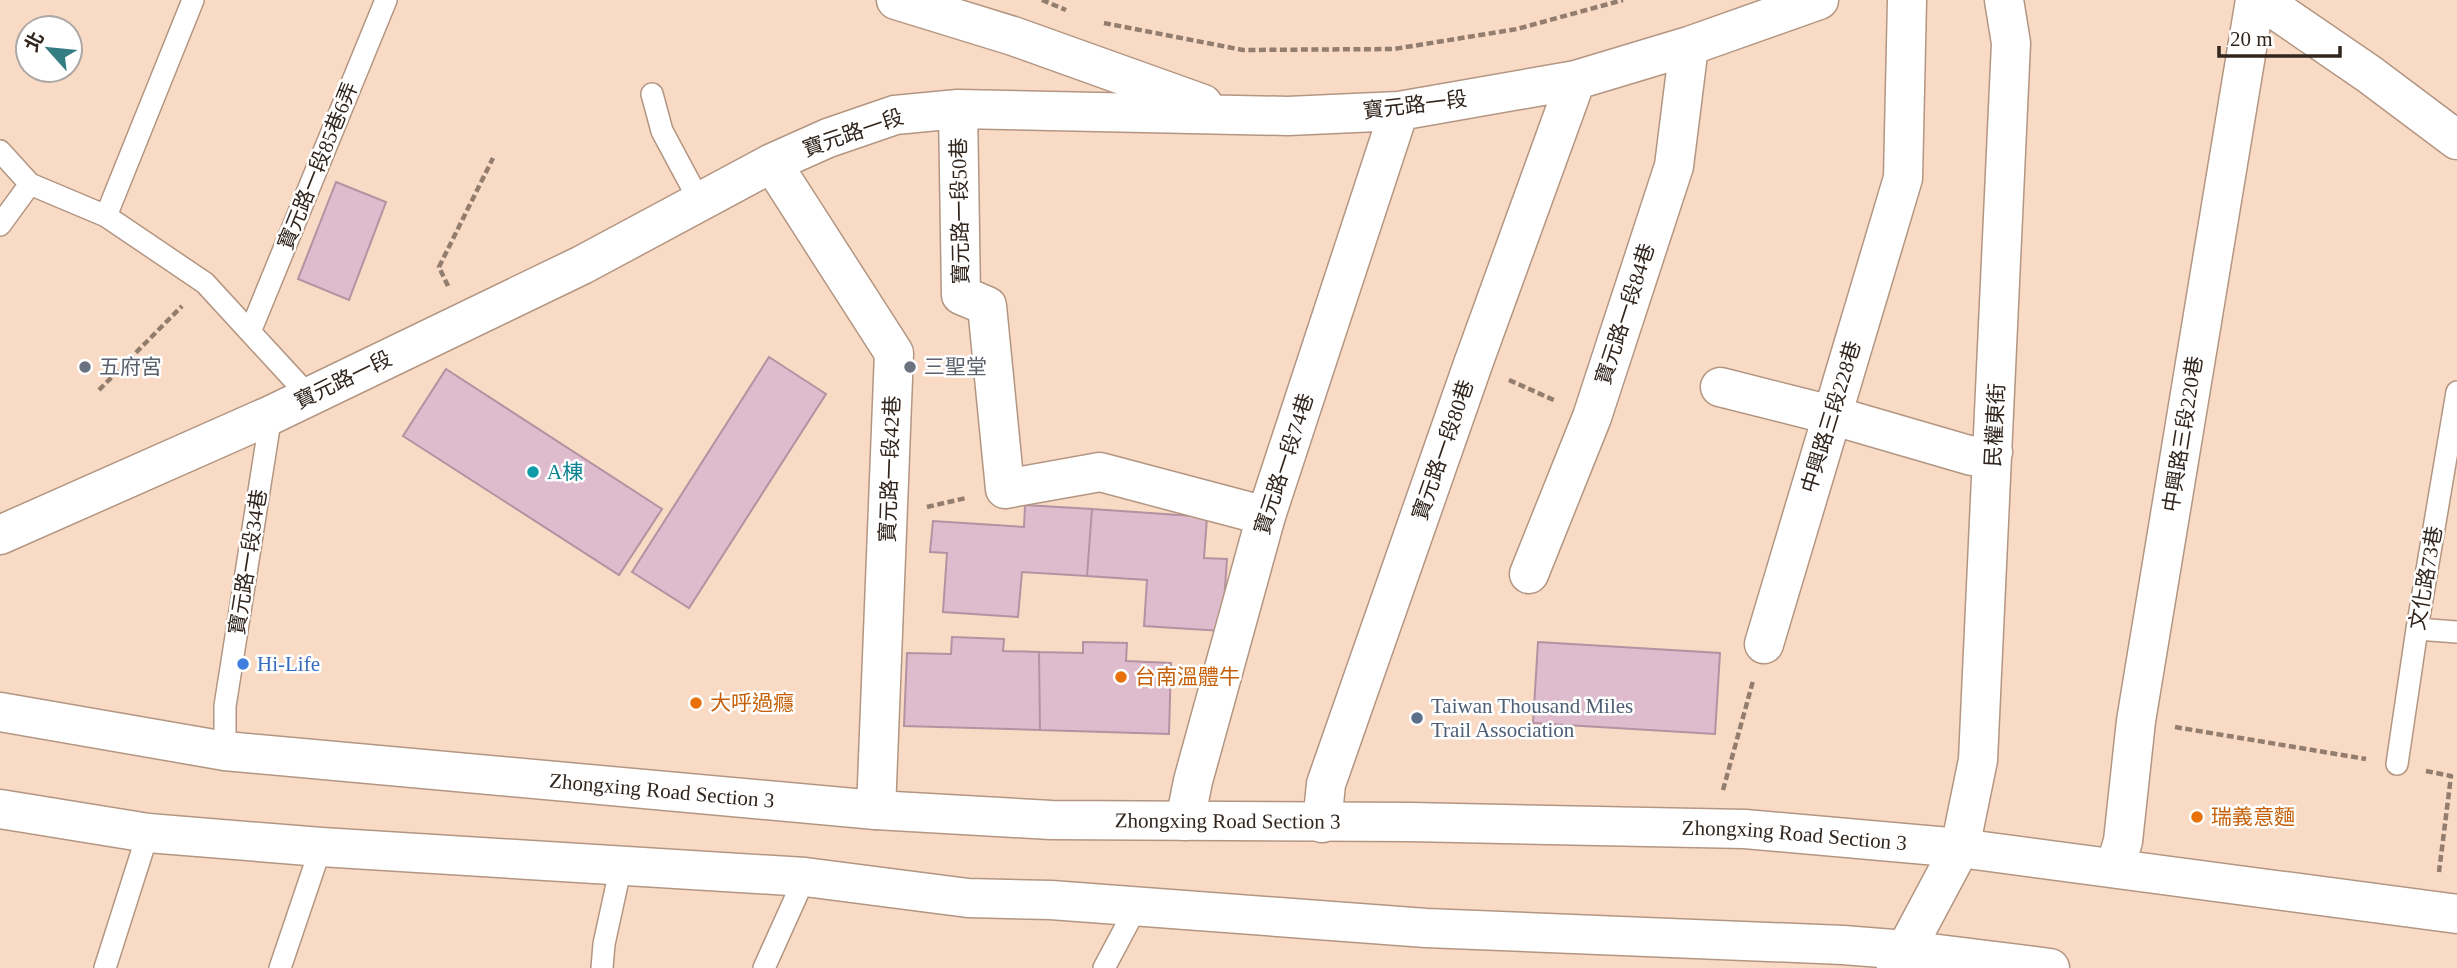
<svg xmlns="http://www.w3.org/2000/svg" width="2457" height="968" viewBox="0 0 2457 968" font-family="'Times New Roman','Noto Sans TC',serif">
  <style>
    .building { fill: #debccd; stroke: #b392a2; stroke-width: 2 }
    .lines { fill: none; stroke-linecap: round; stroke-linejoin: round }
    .service-casing { stroke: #b39682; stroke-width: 24 }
    .minor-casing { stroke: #b39682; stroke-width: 41 }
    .tertiary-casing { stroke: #b39682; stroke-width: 41 }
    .path { stroke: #937d6e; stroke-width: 4.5; stroke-dasharray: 7 3.5; stroke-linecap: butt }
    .service { stroke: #fff; stroke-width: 21 }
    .minor { stroke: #fff; stroke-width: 38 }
    .tertiary { stroke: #fff; stroke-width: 38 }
    .worship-dot { fill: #6b7280; stroke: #fff; stroke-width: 2.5 }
    .culture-dot { fill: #0f9aa8; stroke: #fff; stroke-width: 2.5 }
    .shop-dot { fill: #3f7fe0; stroke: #fff; stroke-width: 2.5 }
    .food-dot { fill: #e8710a; stroke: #fff; stroke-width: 2.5 }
    .service-dot { fill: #5c6f8a; stroke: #fff; stroke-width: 2.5 }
    .labels { text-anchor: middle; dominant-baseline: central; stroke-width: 5; stroke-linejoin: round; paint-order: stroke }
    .street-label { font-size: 21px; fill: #31251d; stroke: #fff }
    .worship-label { font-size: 21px; fill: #5b616d; stroke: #fff; text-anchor: start }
    .culture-label { font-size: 21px; fill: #0d838f; stroke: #fff; text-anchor: start }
    .shop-label { font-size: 21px; fill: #366cbe; stroke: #fff; text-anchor: start }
    .food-label { font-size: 21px; fill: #c56008; stroke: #fff; text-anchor: start }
    .service-label { font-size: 21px; fill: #4e5e75; stroke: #fff; text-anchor: start }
  </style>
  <rect width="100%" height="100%" fill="#f9dac4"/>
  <!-- building -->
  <path class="building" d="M336,182L386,202L349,300L298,279Z
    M769,357L826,394L689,608L632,572Z
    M446,369L662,509L619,575L403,436Z
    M1025,505L1092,509L1087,576L1022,572L1018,617L943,612L947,553L930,552L933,521L1024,527Z
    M1092,509L1207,517L1204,558L1227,559L1222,631L1144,626L1147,580L1087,576Z
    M952,637L1004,639L1003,651L1039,652L1040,730L904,726L907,653L951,654Z
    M1083,642L1127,643L1126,661L1171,663L1169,734L1040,730L1039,652L1083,653Z
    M1538,642L1720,653L1715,734L1533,723Z"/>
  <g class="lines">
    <!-- service casing -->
    <g class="service-casing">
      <path id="service" d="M652,94L662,131L700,202
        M0,151L30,184L106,216L205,283L309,396
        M106,216L193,0
        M0,225L30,184
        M250,332L386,0
        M2417,629L2457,632
        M225,751V706L271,415
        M2397,764L2417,629L2457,392
        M105,968L148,833
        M280,968L321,847
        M602,968L604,944L621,866
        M764,968L805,877
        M1104,968L1137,906"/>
    </g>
    <!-- minor casing -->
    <g class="minor-casing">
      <path id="minor" d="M896,0L1013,36L1203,104
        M2261,0L2369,74L2457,140
        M958,109L961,295L987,306L1005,489L1100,472L1266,516
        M772,163L894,353L876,810
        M1720,387L1831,415L1972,456L1993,452
        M0,535L271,415L582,265L772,163L828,138L895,115L958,109L1288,116L1399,111L1576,80L1689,46L1819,0
        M1529,574L1592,417L1674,166L1689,46
        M1764,644L1903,178L1907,0
        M1185,821L1193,781L1266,516L1399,111
        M1322,823L1326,784L1473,364L1576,80
        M1960,848L1978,760L2011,43L2004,0
        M2115,868L2123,841L2136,721L2255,0"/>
    </g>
    <!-- tertiary casing -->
    <g class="tertiary-casing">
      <g id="tertiary">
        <path id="s1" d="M0,712L225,751L876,810L1051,820L1410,822L1745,829L1960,848L2457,914"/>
        <path d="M0,809L148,833L321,847L805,877L968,898L1051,900L1426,928L1843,945L1906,950L2050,968"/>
        <path d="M1896,968L1960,848"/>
      </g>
    </g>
    <!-- path -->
    <path class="path" d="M1042,0L1066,10
      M1104,23L1243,50L1394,49L1517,29L1623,0
      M448,286L439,267L493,158
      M1509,380L1556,401
      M99,390L182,306
      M927,507L966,498
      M2175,727L2366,759
      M2426,771L2451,776L2439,872
      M1723,790L1753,681"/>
    <!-- service -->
    <use href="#service" class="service"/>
    <!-- minor -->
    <use href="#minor" class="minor"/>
    <!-- tertiary -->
    <use href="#tertiary" class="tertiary"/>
  </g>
  <!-- markers -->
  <g class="worship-dot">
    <circle cx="85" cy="367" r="7"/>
    <circle cx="910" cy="367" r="7"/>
  </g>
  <circle class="culture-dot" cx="533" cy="472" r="7"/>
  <circle class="shop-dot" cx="243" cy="664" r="7"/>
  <g class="food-dot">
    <circle cx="1121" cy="677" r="7"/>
    <circle cx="696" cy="703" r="7"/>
    <circle cx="2197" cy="817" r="7"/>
  </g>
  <circle class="service-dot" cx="1417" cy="718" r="7"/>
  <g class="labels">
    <!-- street labels -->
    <g class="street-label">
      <text transform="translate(1415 105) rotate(-7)">寶元路一段</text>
      <text transform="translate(853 133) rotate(-19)">寶元路一段</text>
      <text transform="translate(318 166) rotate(-68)">寶元路一段85巷6弄</text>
      <text transform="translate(960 211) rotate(-91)">寶元路一段50巷</text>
      <text transform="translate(1625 314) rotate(-72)">寶元路一段84巷</text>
      <text transform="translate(343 380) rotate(-26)">寶元路一段</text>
      <text transform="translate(1831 417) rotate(-73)">中興路三段228巷</text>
      <text transform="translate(1995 425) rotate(-87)">民權東街</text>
      <text transform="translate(2183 434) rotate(-81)">中興路三段220巷</text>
      <text transform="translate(1443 450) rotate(-71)">寶元路一段80巷</text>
      <text transform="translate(1284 464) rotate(-72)">寶元路一段74巷</text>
      <text transform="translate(890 469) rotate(-88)">寶元路一段42巷</text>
      <text transform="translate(248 562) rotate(-81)">寶元路一段34巷</text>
      <text transform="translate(2426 578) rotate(-80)">文化路73巷</text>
      <text stroke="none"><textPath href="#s1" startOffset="667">Zhongxing Road Section 3</textPath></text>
      <text stroke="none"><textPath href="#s1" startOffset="1234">Zhongxing Road Section 3</textPath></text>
      <text stroke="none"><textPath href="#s1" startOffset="1801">Zhongxing Road Section 3</textPath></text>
    </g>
    <!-- worship labels -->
    <g class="worship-label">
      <text x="99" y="367">五府宮</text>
      <text x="924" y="367">三聖堂</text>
    </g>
    <!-- culture labels -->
    <g class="culture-label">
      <text x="547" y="472">A棟</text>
    </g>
    <!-- shop labels -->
    <g class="shop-label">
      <text x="257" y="664">Hi-Life</text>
    </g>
    <!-- food labels -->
    <g class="food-label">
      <text x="1135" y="677">台南溫體牛</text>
      <text x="710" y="703">大呼過癮</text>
      <text x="2211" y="817">瑞義意麵</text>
    </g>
    <!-- service labels -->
    <g class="service-label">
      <text x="1431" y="706">Taiwan Thousand Miles<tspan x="1431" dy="24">Trail Association</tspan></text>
    </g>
  </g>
  <!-- north arrow -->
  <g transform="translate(49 49) rotate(297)"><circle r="33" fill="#ffffff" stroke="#ada8a5" stroke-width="2"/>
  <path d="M0-5L12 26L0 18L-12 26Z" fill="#347d82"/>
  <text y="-10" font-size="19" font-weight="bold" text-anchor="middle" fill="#31251d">北</text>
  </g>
  <!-- scale -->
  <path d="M2219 46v10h121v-10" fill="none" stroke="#31251d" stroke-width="3.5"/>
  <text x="2230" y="46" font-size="21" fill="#31251d" stroke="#ffffff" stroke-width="5" paint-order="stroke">20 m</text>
</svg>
